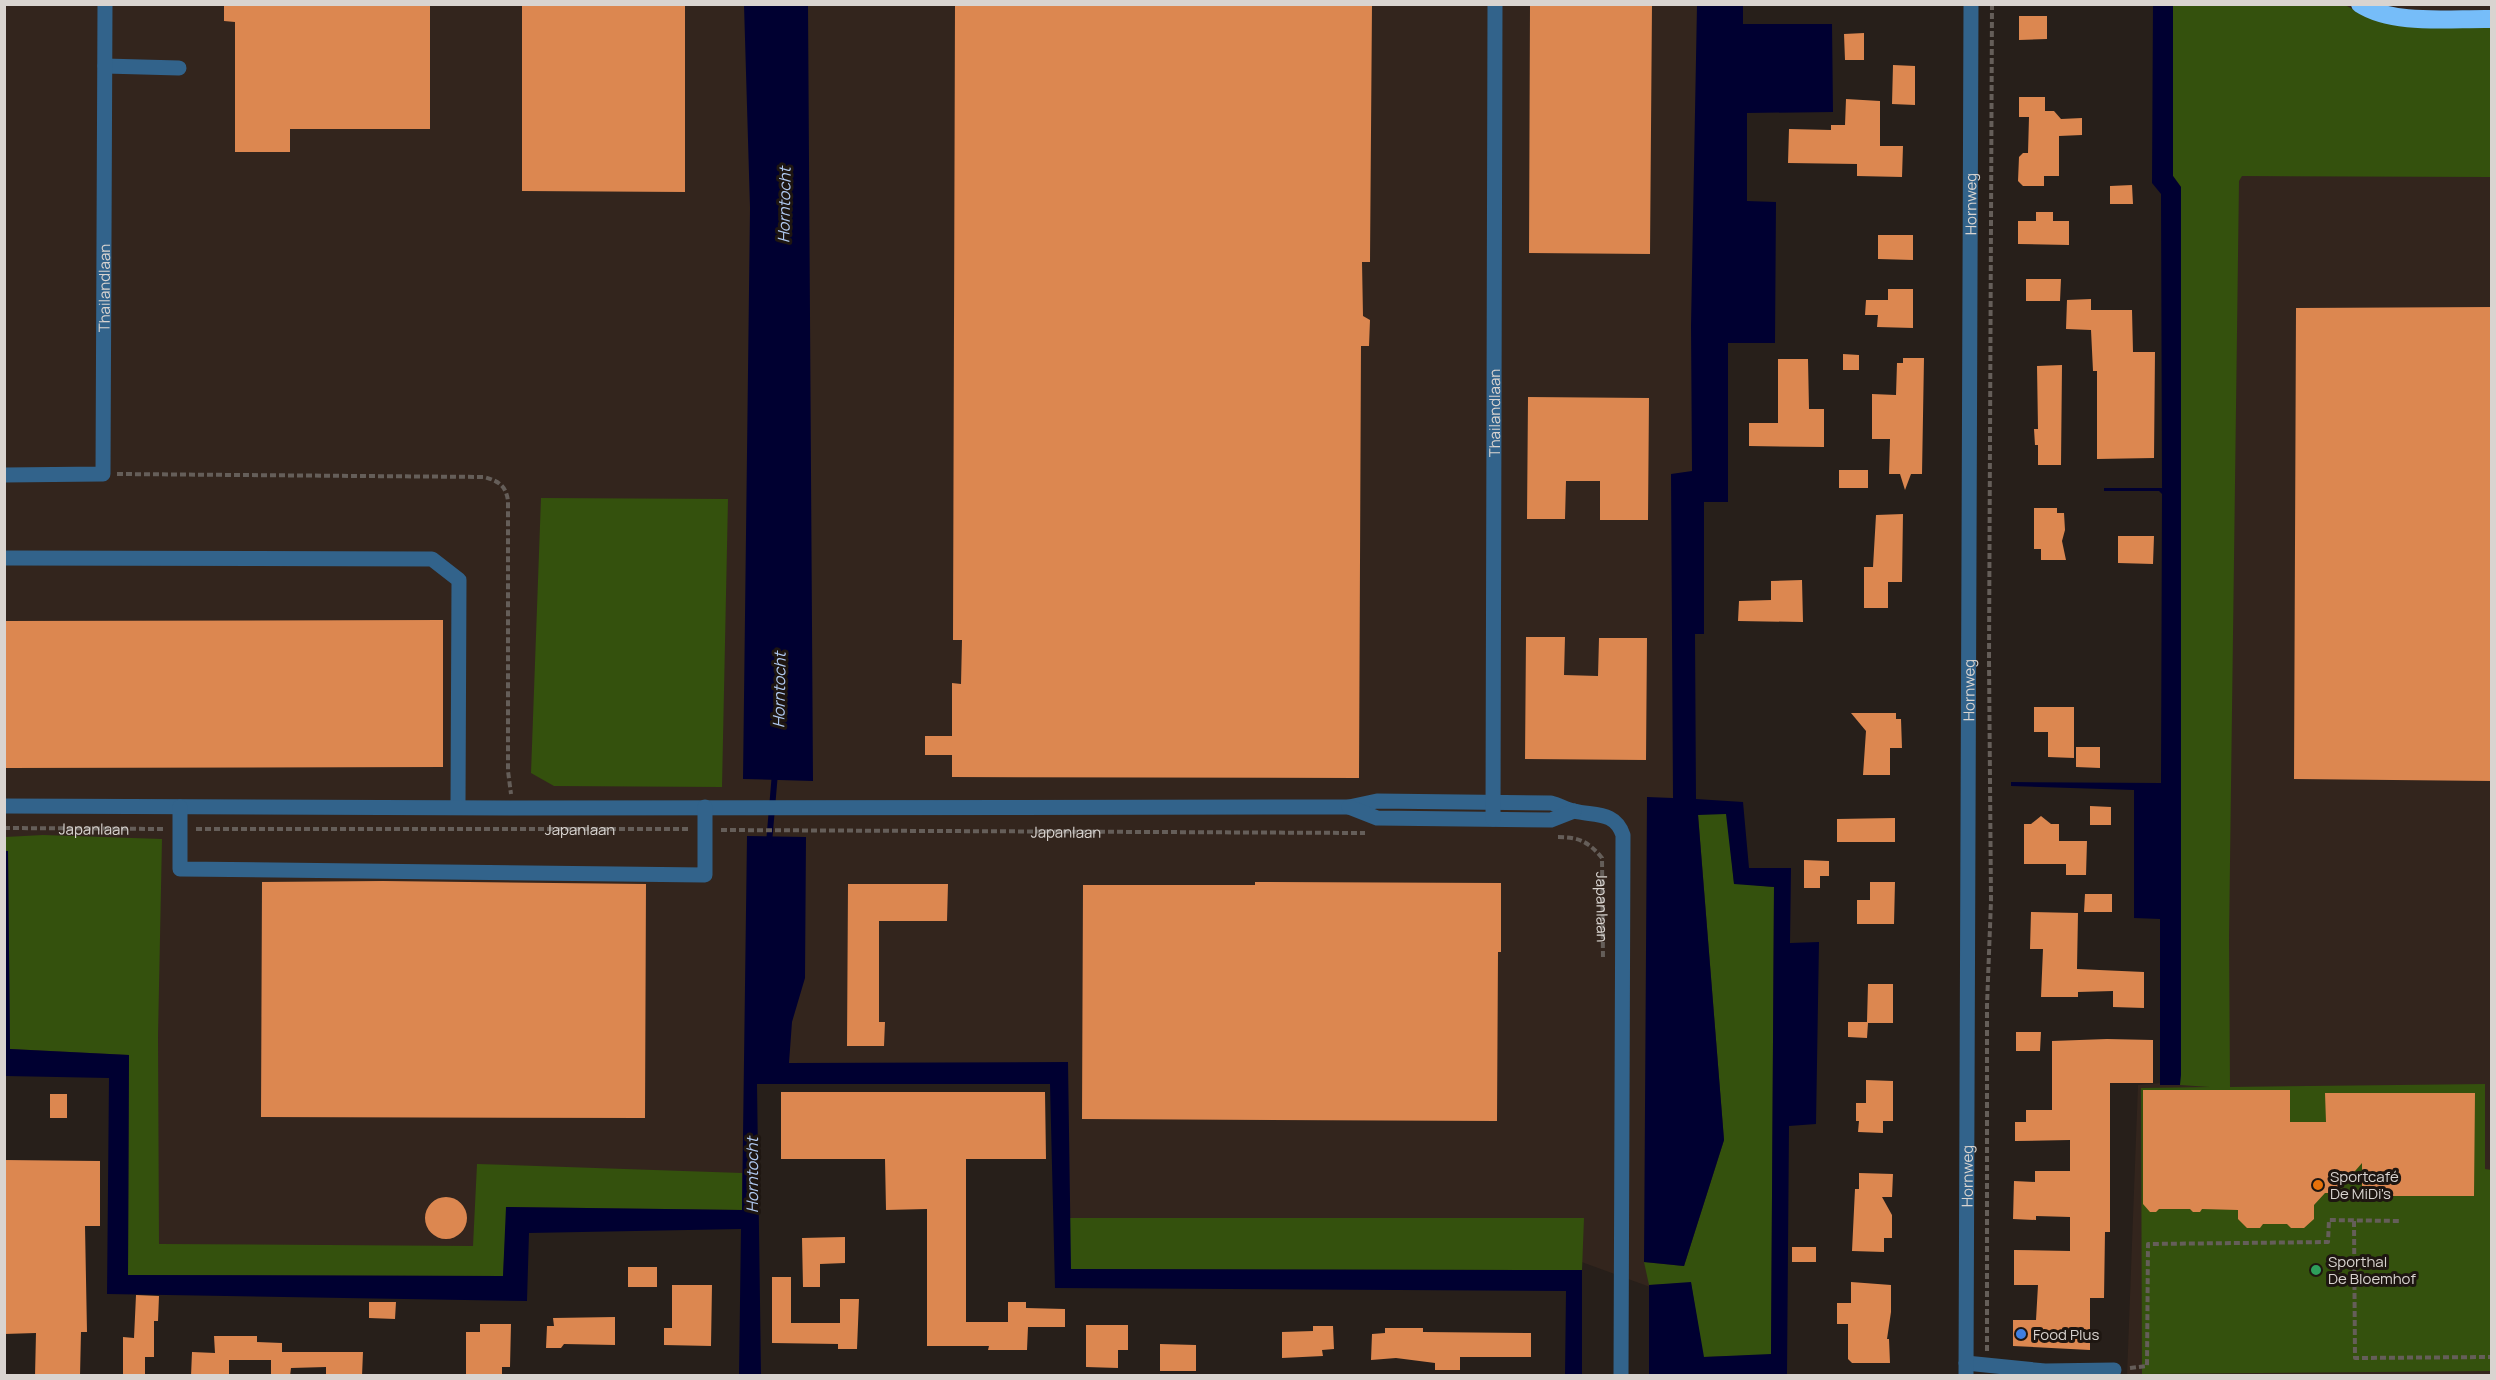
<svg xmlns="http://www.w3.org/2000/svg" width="2496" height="1380" viewBox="0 0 2496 1380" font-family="Manrope,sans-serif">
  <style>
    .built { fill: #33251d }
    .green { fill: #34510d }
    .water { fill: #000031 }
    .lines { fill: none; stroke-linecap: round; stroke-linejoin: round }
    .stream { stroke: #000031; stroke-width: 6 }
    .building { fill: #dc8750 }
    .path { stroke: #655e59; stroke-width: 4; stroke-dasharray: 6 3; stroke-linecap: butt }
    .minor { stroke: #32638b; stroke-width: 15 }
    .highway { stroke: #76bdf9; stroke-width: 18 }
    .food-dot { fill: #e8710a; stroke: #1e1611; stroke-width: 2 }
    .leisure-dot { fill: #2e9e5b; stroke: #1e1611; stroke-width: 2 }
    .shop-dot { fill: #3f7fe0; stroke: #1e1611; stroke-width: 2 }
    .labels { text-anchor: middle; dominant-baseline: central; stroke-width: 6; stroke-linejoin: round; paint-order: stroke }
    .street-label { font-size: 15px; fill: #d9d4d0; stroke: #1e1611 }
    .poi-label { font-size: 15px; fill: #d9d4d0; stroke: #1e1611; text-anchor: start }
    .water-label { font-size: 16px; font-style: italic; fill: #b0c9f1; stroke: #1e1611 }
  </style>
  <rect width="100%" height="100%" fill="#271f1a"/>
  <!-- built -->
  <path class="built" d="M4,5H1717L1672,1295L1557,1253L1063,1240L1062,1074L747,1077L746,1219L519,1216L515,1280L121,1286L118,1068L5,1062Z
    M2165,5H2491V1375L2127,1376L2138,1085L2162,1083Z"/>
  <!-- green -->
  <path class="green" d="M2173,5H2345L2356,11L2491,28V177L2242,176L2239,181L2229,938L2230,1087L2485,1084V1169L2492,1170L2491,1371L2142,1374L2141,1088L2210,1087L2180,1085L2181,187L2173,176Z
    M541,498L728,499L722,787L554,786L531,773Z
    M1698,814H1727L1734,883L1774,887L1771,1355L1703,1357L1691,1283L1649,1285L1644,1262L1684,1266L1724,1140Z
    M43,835L162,839L158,1036L159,1244L473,1246L477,1164L742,1173V1210L507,1207L503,1276L128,1275L129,1055L10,1049L8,851H5V837Z
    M1070,1218H1584L1582,1270L1070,1269Z"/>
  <!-- water -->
  <path class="water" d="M744,5H808L813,781L743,779L750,208Z
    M1697,5H1743V24H1832L1833,112L1747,113V201L1776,202L1775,343H1728V502H1704V634H1695L1696,799L1743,802L1749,868H1791L1790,943L1819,942L1816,1124L1789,1126L1787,1375H1649V1285L1691,1282L1704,1357L1771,1354L1774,887L1734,884L1726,814L1698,815L1724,1140L1684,1266L1644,1262L1647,797L1673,798L1671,474L1692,471L1691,326Z
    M2153,5H2173V176L2181,187V1075L2180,1085H2160V919L2134,918V790L2011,786V782L2161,783L2162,494L2159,491H2104V488H2162L2161,194L2152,183Z
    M747,836L806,837L805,978L792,1022L789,1063L1068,1062L1071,1269L1582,1270V1375H1565L1566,1291L1055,1288L1050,1084H757L761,1375H739L741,1229L529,1233L527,1301L107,1294L109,1078L5,1076V851H8L10,1049L129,1055L128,1275L503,1276L506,1207L742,1210Z"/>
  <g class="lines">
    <!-- stream -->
    <path class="stream" d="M769,843L775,773"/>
  </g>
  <!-- building -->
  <path class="building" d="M224,4H430V129H290V152H235V22L224,21Z
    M522,4H685V192L522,191Z
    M955,4H1372L1370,262H1362L1363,316L1370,320L1369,346H1361L1359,778L952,777V755H925V736H952V683L961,684L962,640H953Z
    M1530,4H1652L1650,254L1529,253Z
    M2019,16H2047V39L2019,40Z
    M1864,33V60H1845L1844,34Z
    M1893,65L1915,66V105L1892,104Z
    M2019,97H2045V111H2054L2061,119L2082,118V135L2059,136V176H2044V186H2023L2018,181L2019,157L2023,153H2028L2029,117H2019Z
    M1846,99L1880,101V146H1903L1902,177L1857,176V164L1788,163L1789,129L1831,130V125H1845Z
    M2132,185L2133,204H2110V186Z
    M2036,212H2053V221H2069V245L2018,244V221H2036Z
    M1878,235H1913V260L1878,259Z
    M2026,279H2061L2060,301H2026Z
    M1888,289H1913V328L1877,327L1878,315H1865L1866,300H1888Z
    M2091,299V310H2132L2133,352H2155L2154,458L2097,459V371H2093L2091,330L2066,329L2067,300Z
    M2492,307V781L2294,779L2296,308Z
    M1843,354L1859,355V370H1843Z
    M1903,358H1924L1922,474H1911L1905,490L1900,474H1889L1890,439H1872V394L1896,395L1897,363H1903Z
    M1778,359H1808L1809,409H1824V447L1749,446V423H1778Z
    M2062,365L2061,465H2038V445H2035L2034,429H2038L2037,366Z
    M1528,397L1649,398L1648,520H1600V481H1566L1565,519H1527Z
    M1839,470H1868V488H1839Z
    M2034,508H2057V513H2064L2065,530L2062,541L2066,560H2041V549H2034Z
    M1903,514L1902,582H1888V608H1864V567H1873L1876,515Z
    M2118,536H2154L2153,564L2118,563Z
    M1802,580L1803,622L1738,621L1739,601L1771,600V581Z
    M443,620V767L4,768V621Z
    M1526,637H1565L1564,675L1598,676L1599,638H1647L1646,760L1525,759Z
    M2034,707H2074V758L2048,757V732H2034Z
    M1851,713H1896V719H1901L1902,748H1890V775H1863L1866,731Z
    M2076,747H2100V768L2076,767Z
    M2090,806L2111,807V825H2090Z
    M2041,816L2051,824H2059V841H2087L2086,875H2066V864H2024V824H2031Z
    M1895,818V842H1837V819Z
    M1804,860L1829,861V876H1820V888H1804Z
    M383,881L646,884L645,1118L261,1117L262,882Z
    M1255,882L1501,883V952H1498L1497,1121L1082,1119L1083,885H1255Z
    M1870,882H1895L1894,924H1857V900H1870Z
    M848,884H948L947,921H879V1022H885L884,1046H847Z
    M2085,894H2112V912H2084Z
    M2031,912L2078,913L2077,969L2144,972V1008L2113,1007V991L2078,992V997H2041L2043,949H2030Z
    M1868,984H1893V1023H1868L1867,1038L1848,1037V1022H1867Z
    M2016,1032H2041L2040,1051H2016Z
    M2107,1039L2153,1040V1083H2110V1232H2105L2104,1298H2090V1350L2013,1346V1320H2036L2038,1285H2014V1250L2070,1251V1217L2036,1216V1220L2013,1219L2014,1181L2035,1182V1171H2070V1140L2015,1141V1122H2026V1110H2052V1041Z
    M1866,1080L1893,1081V1121H1883V1133L1858,1132L1859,1121H1856V1103H1866Z
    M2143,1090H2290V1122H2326L2325,1093H2475L2474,1196H2362V1163L2336,1193H2325L2314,1205V1219L2304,1228H2291L2287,1224H2263L2260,1228H2247L2238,1219V1210L2202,1209L2200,1212H2193L2190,1209H2159L2156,1212H2150L2143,1204Z
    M781,1092H1045L1046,1159H966V1322H1008V1302H1026V1308L1065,1309V1327H1028L1027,1350H988L989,1346H927V1209L886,1210L885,1159H781Z
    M50,1094H67V1118H50Z
    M4,1160L100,1161V1226H85L87,1332H81L80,1376H35L36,1333L4,1334Z
    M1859,1173L1893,1174L1892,1197H1882L1892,1215V1238H1884V1252L1852,1251L1855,1189H1859Z
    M425 1218a21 21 0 1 1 42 0a21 21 0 1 1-42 0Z
    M845,1237V1263L820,1264V1287H803L802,1238Z
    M1792,1247H1816V1262H1792Z
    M628,1267H657V1287H628Z
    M772,1277H791V1323H840V1299H859L857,1349H838V1344L772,1343Z
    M1851,1282L1891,1285V1312L1887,1339H1889L1890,1363H1852L1848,1359V1324H1837V1303H1851Z
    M672,1285H712L711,1346L664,1345V1328H672Z
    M136,1295L159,1296L158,1321H154V1357H145V1376H123V1337L134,1338Z
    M369,1302H396L395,1319L369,1318Z
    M615,1317V1345L564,1344L561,1348H546L547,1326H554L553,1318Z
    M480,1324H511L510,1367H502V1376H466V1332H480Z
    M1086,1325H1128V1350H1118V1368L1086,1367Z
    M1313,1326H1333L1334,1349L1322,1350L1323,1356L1282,1358V1332L1313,1331Z
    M1385,1328H1423V1332L1531,1333V1357H1460V1370H1435V1363L1396,1358L1371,1360L1372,1334L1385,1333Z
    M214,1336H257V1342L282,1343V1352H363L362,1376H326V1367L291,1368L290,1376H271V1360H229V1376H191L192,1352L215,1353Z
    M1160,1344L1196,1345V1371H1160Z"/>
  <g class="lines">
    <!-- path -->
    <g class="path">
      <path d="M117,474L484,477C499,481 506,486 508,501V771L511,794"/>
      <path id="s1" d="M4,828L165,829"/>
      <path id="s2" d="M196,829H690"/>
      <path id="s3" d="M721,830L1365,833"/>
      <path id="s4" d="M1558,837C1579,837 1589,842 1602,858L1603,958"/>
      <path d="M2354,1221L2355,1358L2492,1357"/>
      <path d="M1987,1351V1005L1991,901L1989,660L1992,4"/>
      <path d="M2130,1368L2147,1366L2148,1244L2328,1242L2329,1220L2399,1221"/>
    </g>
    <!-- minor -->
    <g class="minor">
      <path d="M105,66L179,68"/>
      <path id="s5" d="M4,475L103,474L105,4"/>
      <path d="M4,558L432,559L459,580L458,806"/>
      <path d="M4,806L510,808L1349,807L1377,801L1551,803C1559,805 1567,810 1574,811C1595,816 1615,811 1623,835L1621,1376"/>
      <path d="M180,807V869L705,875V807"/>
      <path d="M1349,807L1377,818L1551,820L1574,811"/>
      <path id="s6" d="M1493,819L1495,4"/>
      <path d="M1966,1363L2045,1371L2114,1370"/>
      <path id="s7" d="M1966,1376L1971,4"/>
    </g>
    <!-- highway -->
    <path class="highway" d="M2360,4C2394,26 2452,18 2492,19"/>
  </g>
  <!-- markers -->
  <circle class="food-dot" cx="2318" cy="1185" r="6"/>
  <circle class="leisure-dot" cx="2316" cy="1270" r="6"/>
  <circle class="shop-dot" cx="2021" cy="1334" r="6"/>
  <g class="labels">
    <!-- street labels -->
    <g class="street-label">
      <text stroke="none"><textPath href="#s7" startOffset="1172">Hornweg</textPath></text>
      <text stroke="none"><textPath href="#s5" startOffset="285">Thailandlaan</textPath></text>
      <text stroke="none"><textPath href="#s6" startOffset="406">Thailandlaan</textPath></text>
      <text stroke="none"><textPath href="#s7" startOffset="686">Hornweg</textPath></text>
      <text stroke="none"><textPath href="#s1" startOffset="90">Japanlaan</textPath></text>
      <text stroke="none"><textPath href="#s2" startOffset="384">Japanlaan</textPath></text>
      <text stroke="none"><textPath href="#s3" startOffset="345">Japanlaan</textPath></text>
      <text stroke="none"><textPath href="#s4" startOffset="100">Japanlaan</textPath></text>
      <text stroke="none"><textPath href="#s7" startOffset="200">Hornweg</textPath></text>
    </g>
    <!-- poi labels -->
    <g class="poi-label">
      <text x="2330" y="1176">Sportcafé<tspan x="2330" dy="17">De MiDi's</tspan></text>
      <text x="2328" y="1261">Sporthal<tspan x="2328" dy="17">De Bloemhof</tspan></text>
      <text x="2033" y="1334">Food Plus</text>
    </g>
    <!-- water labels -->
    <g class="water-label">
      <text transform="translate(784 205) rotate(-89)">Horntocht</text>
      <text transform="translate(779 690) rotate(-89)">Horntocht</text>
      <text transform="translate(752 1175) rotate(-90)">Horntocht</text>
    </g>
  </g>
  <!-- border -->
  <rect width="2496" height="1380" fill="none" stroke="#d9d4d0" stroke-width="12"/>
</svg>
